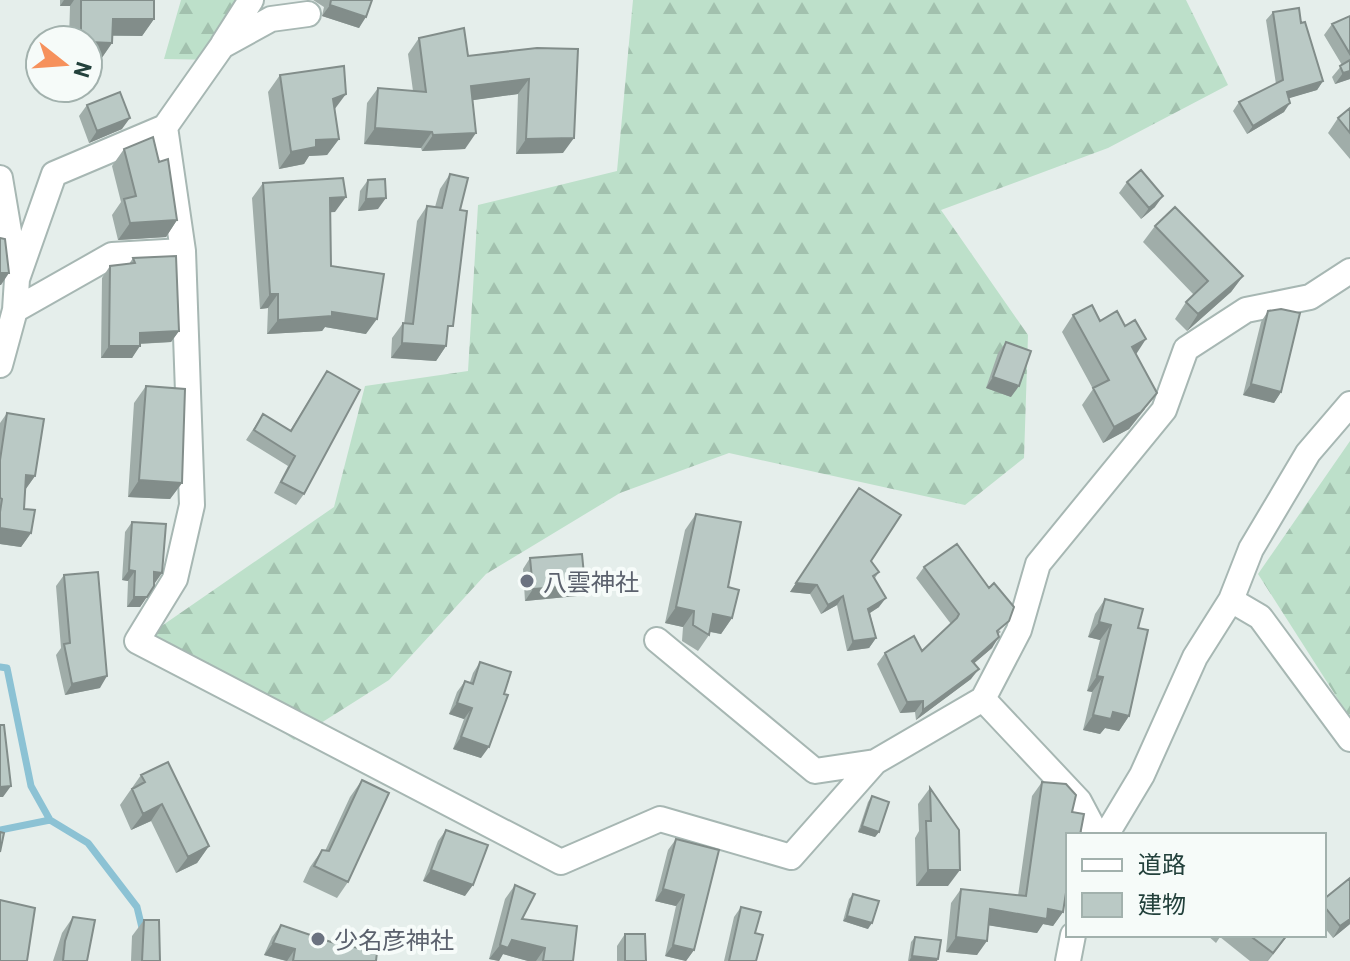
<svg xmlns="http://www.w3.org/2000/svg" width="1350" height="961" viewBox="0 0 1350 961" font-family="Barlow,'Noto Sans JP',sans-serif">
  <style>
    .forest { fill: url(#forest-firs) }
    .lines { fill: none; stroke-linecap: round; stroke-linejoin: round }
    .stream { stroke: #8cc2d4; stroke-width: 7 }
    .minor-casing { stroke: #a7b7b3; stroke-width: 28 }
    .minor { stroke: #fff; stroke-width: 24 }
    .wall { fill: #a0ada9 }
    .shaded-wall { fill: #828d8a }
    .building { fill: #bac9c5; stroke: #828d8a; stroke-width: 2 }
    .worship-dot { fill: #6b7280; stroke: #f6fbf9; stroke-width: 3 }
    .labels { text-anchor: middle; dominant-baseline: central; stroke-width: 8; stroke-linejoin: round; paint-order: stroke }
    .worship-label { font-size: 24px; fill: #5b616d; stroke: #f6fbf9; text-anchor: start }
  </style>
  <defs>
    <pattern id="forest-firs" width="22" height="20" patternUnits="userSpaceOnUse" patternTransform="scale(2)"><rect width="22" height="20" fill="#bde0ca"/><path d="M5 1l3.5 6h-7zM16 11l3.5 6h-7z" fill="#a2c1ae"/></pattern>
  </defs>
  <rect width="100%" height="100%" fill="#e5eeeb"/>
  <!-- forest -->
  <path class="forest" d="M181,0H235L219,60L164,59Z
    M633,0H1186L1228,85L1108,148L941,210L1028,335L1024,458L965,505L729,453L620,493L486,574L389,680L294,740L150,634L334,507L365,386L468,371L478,205L617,171Z
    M1350,441V718L1258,574Z"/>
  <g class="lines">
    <!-- stream -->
    <path class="stream" d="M0,667L7,668L31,786L50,820
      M0,830L50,820L88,843L137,907L143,932"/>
    <!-- minor casing -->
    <g class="minor-casing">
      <path id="minor" d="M223,44L251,0
        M0,178L17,279L15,310L0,365
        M183,251L192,505L175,579L137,641L561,862L660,819L791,857L875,762L983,699
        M17,279L54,174L165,127L222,46L271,19L308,14
        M15,310L112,255L183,251L165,127
        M1231,600L1260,617L1350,739
        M657,640L815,771L875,762
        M1097,835L1079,801L983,699L1019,630L1038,564L1164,410L1186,349L1246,310L1310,297L1350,271
        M1106,835L1142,775L1195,657L1231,600L1251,549L1308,453L1350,404
        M1068,961L1073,935"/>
    </g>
    <!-- minor -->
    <use href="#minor" class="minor"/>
  </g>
  <!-- wall -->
  <path class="wall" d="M60,0H154V19L142,36H112V43L101,59L88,40H69L70,6H60Z
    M313,0H372L359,28L322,16L324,7Z
    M1273,12L1301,23L1323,81L1317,90L1288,98L1284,112L1247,134L1233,111L1239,102L1276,84L1266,20Z
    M1350,16V79L1335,84L1332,77L1342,65L1324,35L1332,24Z
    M419,38L468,56L537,48L563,153L516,154L518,94L472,100L465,149L422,151L421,148L364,144L367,103L378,88L413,91L408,54Z
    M280,75L334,110L339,139L327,155L309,156L304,164L279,169L268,92Z
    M87,105L122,129L89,143L79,116Z
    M1350,108V159L1328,133L1338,118Z
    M124,149L159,162L177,220L166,237L118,240L112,215L121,202L112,166Z
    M450,174L460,210L446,346L436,361L391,358L392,338L403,323L404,324L417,221L427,206L435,207L440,189Z
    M368,180L378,209L358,211L360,191Z
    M1127,182L1155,207L1141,219L1119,193Z
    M263,183L335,212H330L331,266L366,334L325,327L322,331L267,334L268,308L260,309L252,198Z
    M1155,226L1243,276L1231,292L1187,331L1175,319L1186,302L1194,295L1143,242Z
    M133,258L179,331L171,342L140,344L132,358H101L102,278L110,266L129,264Z
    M1268,311L1281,392L1274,403L1243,395L1261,322Z
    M1073,315L1125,326L1136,354L1145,409L1129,429L1103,443L1082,405L1093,389L1062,332Z
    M1006,342L1011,397L986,388L998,353Z
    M327,371L304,494L296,505L274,493L288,466L246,440L263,414L290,431Z
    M146,386L182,483L170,499L128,497L134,403Z
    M7,413L35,476L25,490L24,509L31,533L21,547L0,544V423Z
    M859,488L871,561L879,572L875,578L879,607L870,613L876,638L869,648L847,651L837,605L821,614L810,594L790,592Z
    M696,514L728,587L732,618L721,634L710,632L709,635L698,651L682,641L683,627L665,623L685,530Z
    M132,522L155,583L140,607H127L128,581L122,580L125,532Z
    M530,558L585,585L577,596L525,601L523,569Z
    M924,567L1001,632L998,634L992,648L974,663L971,679L916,720L915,712L900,713L877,664L885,653L922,651L951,624L916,578Z
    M64,575L100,688L65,695L56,655L61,648L56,586Z
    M1105,599L1138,628L1129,716L1119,731L1105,728L1100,734L1083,730L1092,692L1087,691L1100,640L1088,637L1095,614Z
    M480,662L481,758L453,749L464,719L449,714L457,692L465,681L470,682L473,673Z
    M141,775L209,846L197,863L176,873L151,821L131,830L120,805Z
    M362,780L348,882L337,898L303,882L310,867L322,850L325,851L350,797Z
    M1042,782L1072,812L1067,886L1063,912L1053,926L1043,924L1037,933L988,925L977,955L946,952L951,903L961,889L1018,896L1032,796Z
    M930,788L948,886H916L915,838L919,831L918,804Z
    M872,796L879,832L875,837L858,832L868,802Z
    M446,830L465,896L423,881L438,841Z
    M676,839L694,950L686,961L665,956L676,906L655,901L668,850Z
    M1350,878V924L1333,938L1324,927V899Z
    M515,885L522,919L573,961H528L503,954L499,961L489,959L505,899Z
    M853,894L868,929L843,921L849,899Z
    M741,907L755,933L756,961H724L734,917Z
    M73,917L87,961H53L62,933Z
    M144,920L160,961H131L132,936Z
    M281,925L376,961H286L264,955L272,937Z
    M625,934L646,961H617V946Z
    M1207,935H1288L1268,961H1250L1220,937L1216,943Z
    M915,937L937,961H908L911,942Z"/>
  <!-- shaded-wall -->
  <path class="shaded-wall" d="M64,0H74L70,6H60Z
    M330,5L366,17L359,28L322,16Z
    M113,19H154L142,36L101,35Z
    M88,42L112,43L101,59H88Z
    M1350,71V79L1335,84L1343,73Z
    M529,79L518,94L460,102L471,86Z
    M1323,81L1317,90L1280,101L1287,92Z
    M346,94L334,110L333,99Z
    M1290,103L1284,112L1247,134L1253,126Z
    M130,118L122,129L89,143L97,131Z
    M375,128L432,132L421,148L364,144Z
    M476,133L465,149L422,151L433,135Z
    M574,138L563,153L516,154L526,139Z
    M339,139L327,155L309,156L304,164L279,169L291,152L316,140Z
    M1163,196L1155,207L1141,219L1149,208Z
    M346,197L335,212L319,213L330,198Z
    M386,198L378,209L358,211L366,199Z
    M177,220L166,237L118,240L130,223Z
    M0,273H9L1,285H0Z
    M1243,276L1231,292L1187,331L1198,314Z
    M270,294H278L268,308L260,309Z
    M332,312L377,319L366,334L325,327L322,331L267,334L278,320Z
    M179,331L171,342L132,344L140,333Z
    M1146,339L1135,356L1132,347Z
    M402,343L446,346L436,361L391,358Z
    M109,346H140L132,358H101Z
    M993,377L1019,386L1011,397L986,388Z
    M1251,384L1281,392L1274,403L1243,395Z
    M1157,393L1129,429L1103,443L1114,427Z
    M26,475L35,476L25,490Z
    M139,480L182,483L170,499L128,497Z
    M0,528L31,533L21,547L0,544Z
    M129,570L135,571L128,581L122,580Z
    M154,572L162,573L155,583L147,582Z
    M796,583L817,585L810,594L790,592Z
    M585,585L577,596L525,601L533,589Z
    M843,596L837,605L821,614L828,605Z
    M134,597H147L140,607H127Z
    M886,598L879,607L862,618L868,609Z
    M676,607L694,611L683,627L665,623Z
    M713,614L732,618L721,634L702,630Z
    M1099,622L1111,625L1100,640L1088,637Z
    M999,637L992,648L964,672L972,661Z
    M876,638L869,648L847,651L853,641Z
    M979,669L971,679L916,720L923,710Z
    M107,676L100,688L65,695L72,684Z
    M1097,676L1103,677L1092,692L1087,691Z
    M923,701L915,712L900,713L907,702Z
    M457,703L472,708L464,719L449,714Z
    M1113,712L1129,716L1119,731L1105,728L1100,734L1083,730L1093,715Z
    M461,737L489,747L481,758L453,749Z
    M11,786L3,797H0V787Z
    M162,804L151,821L131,830L143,814Z
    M862,826L879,832L875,837L858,832Z
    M209,846L197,863L176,873L188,857Z
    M431,870L473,885L465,896L423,881Z
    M928,870H960L948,886H916Z
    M663,889L684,895L676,906L655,901Z
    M990,909H1048L1063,912L1053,926L1043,924L1037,933L980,924Z
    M847,916L872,923L868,929L843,921Z
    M1350,919V924L1333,938L1340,926Z
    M1287,935H1288L1267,961L1273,953Z
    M956,937L987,941L977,955L946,952Z
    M512,940L545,948L536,961H528L503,954L499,961L489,959L500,945Z
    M273,943L295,949L287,961L264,955Z
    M673,945L694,950L686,961L665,956Z
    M912,956L938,959L937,961H909Z"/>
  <!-- building -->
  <path class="building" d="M81,0H154V19H113L112,43L88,42V40H81Z
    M331,0H372L366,17L330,5Z
    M1299,8L1301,23L1305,22L1323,81L1287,92L1290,103L1253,126L1239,102L1283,80L1273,12Z
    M1350,16V54L1332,24Z
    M464,28L468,56L537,48L578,49L574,138L526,139L529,79L471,86L476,133L433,135L432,132L375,128L378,88L426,92L419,38Z
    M1350,60V71L1343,73L1340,66Z
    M344,66L346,94L333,99L339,139L316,140V147L291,152L280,75Z
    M120,92L130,118L97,131L87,105Z
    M1350,108V133L1338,118Z
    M153,137L159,162L168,159L177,220L130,223L124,199L136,196L124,149Z
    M1141,170L1163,196L1149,208L1127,182Z
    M450,174L468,178L460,210L467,211L453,326H448L446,346L402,343L403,323L413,324L427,206L442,208Z
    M343,178L346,197L330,198L331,266L384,274L377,319L332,312V316L278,320V294H270L263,183Z
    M385,179L386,198L366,199L368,180Z
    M1175,207L1243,276L1198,314L1186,302L1208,281L1155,226Z
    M0,238L5,239L9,273H0Z
    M176,256L179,331L140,333V346H109L110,266L135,263L133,258Z
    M1092,305L1100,321L1117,311L1125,326L1135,320L1146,339L1132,347L1157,393L1141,412L1114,427L1093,388L1109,380L1073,315Z
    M1281,309L1300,313L1281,392L1251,384L1268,311Z
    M1006,342L1031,351L1019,386L993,377Z
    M327,371L360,390L304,494L281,482L295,456L254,430L263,414L291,431Z
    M146,386L185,389L182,483L139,480Z
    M7,413L44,419L35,476L26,475L24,509L35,510L31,533L0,528V512L2,499L0,498V460Z
    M859,488L901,515L871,561L879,572L873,576L886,598L868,609L876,638L853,641L843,596L828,605L817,585L796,583Z
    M696,514L741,522L728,587L739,590L732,618L713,614L709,635L693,625L694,611L676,607Z
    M132,522L166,524L162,573L154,572V586L147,597H134L135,571L129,570Z
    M957,544L989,588L994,583L1014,607L1009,621L997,631L999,637L972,661L979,669L923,710V701L907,702L885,653L914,636L922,651L957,618L959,614L924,567Z
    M582,554L585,585L533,589L530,558Z
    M98,572L107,676L72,684L64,644L70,643L64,575Z
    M1105,599L1143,609L1138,628L1148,630L1129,716L1113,712L1111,719L1093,715L1103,677L1097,676L1111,625L1099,622Z
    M480,662L511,672L504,694L508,695L489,747L461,737L472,708L457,703L465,681L473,684Z
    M0,725H4L11,786L0,787Z
    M168,762L209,846L188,857L162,804L143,814L132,789L145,782L141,775Z
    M362,780L389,793L348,882L314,866L322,850L329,851Z
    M1042,782L1066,784L1076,795L1072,812L1084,814L1080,835H1068V880L1063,912L1048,909L1047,919L990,909L987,941L956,937L961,889L1026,896Z
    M930,788L959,830L960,870H928L926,821H931Z
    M872,796L889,802L879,832L862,826Z
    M446,830L488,845L473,885L431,870Z
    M0,832L4,833L0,852Z
    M676,839L719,850L694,950L673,945L684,895L663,889Z
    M1350,878V919L1340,926L1324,906V899Z
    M515,885L535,894L522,919L577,926L573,961H543L545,948L512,940L508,948L500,945Z
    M853,894L879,901L872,923L847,916Z
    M0,900L35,908L27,961H0Z
    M741,907L761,912L755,933L763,935L756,961H729Z
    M73,917L95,920L87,961H63L65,941Z
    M144,920H159L160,961H142Z
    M281,925L331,942L377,952L376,961H293L295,949L273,943Z
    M625,934H645L646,961H625Z
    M1249,935H1287L1273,953Z
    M915,937L941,940L938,959L912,956Z"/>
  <!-- markers -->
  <g class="worship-dot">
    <circle cx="527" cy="581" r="8"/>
    <circle cx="318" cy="939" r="8"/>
  </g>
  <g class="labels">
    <!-- worship labels -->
    <g class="worship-label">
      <text x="543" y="581">八雲神社</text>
      <text x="334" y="939">少名彦神社</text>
    </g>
  </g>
  <!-- legend -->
  <rect x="1066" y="833" width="260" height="104" fill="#f6fbf9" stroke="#a2b1ad" stroke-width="2"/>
  <rect x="1082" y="859" width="40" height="12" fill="#ffffff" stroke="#a2b1ad" stroke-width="2"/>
  <text x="1138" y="873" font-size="24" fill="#23413c">道路</text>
  <rect x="1082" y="893" width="40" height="24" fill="#bac9c5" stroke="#a2b1ad" stroke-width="2"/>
  <text x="1138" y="913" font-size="24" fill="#23413c">建物</text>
  <!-- north arrow -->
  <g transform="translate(64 64) rotate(107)"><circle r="38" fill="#f6fbf9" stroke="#a2b1ad" stroke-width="2"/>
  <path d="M0-6L14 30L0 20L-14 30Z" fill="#f6915c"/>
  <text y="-12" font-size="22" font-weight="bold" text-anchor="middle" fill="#23413c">N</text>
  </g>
</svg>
